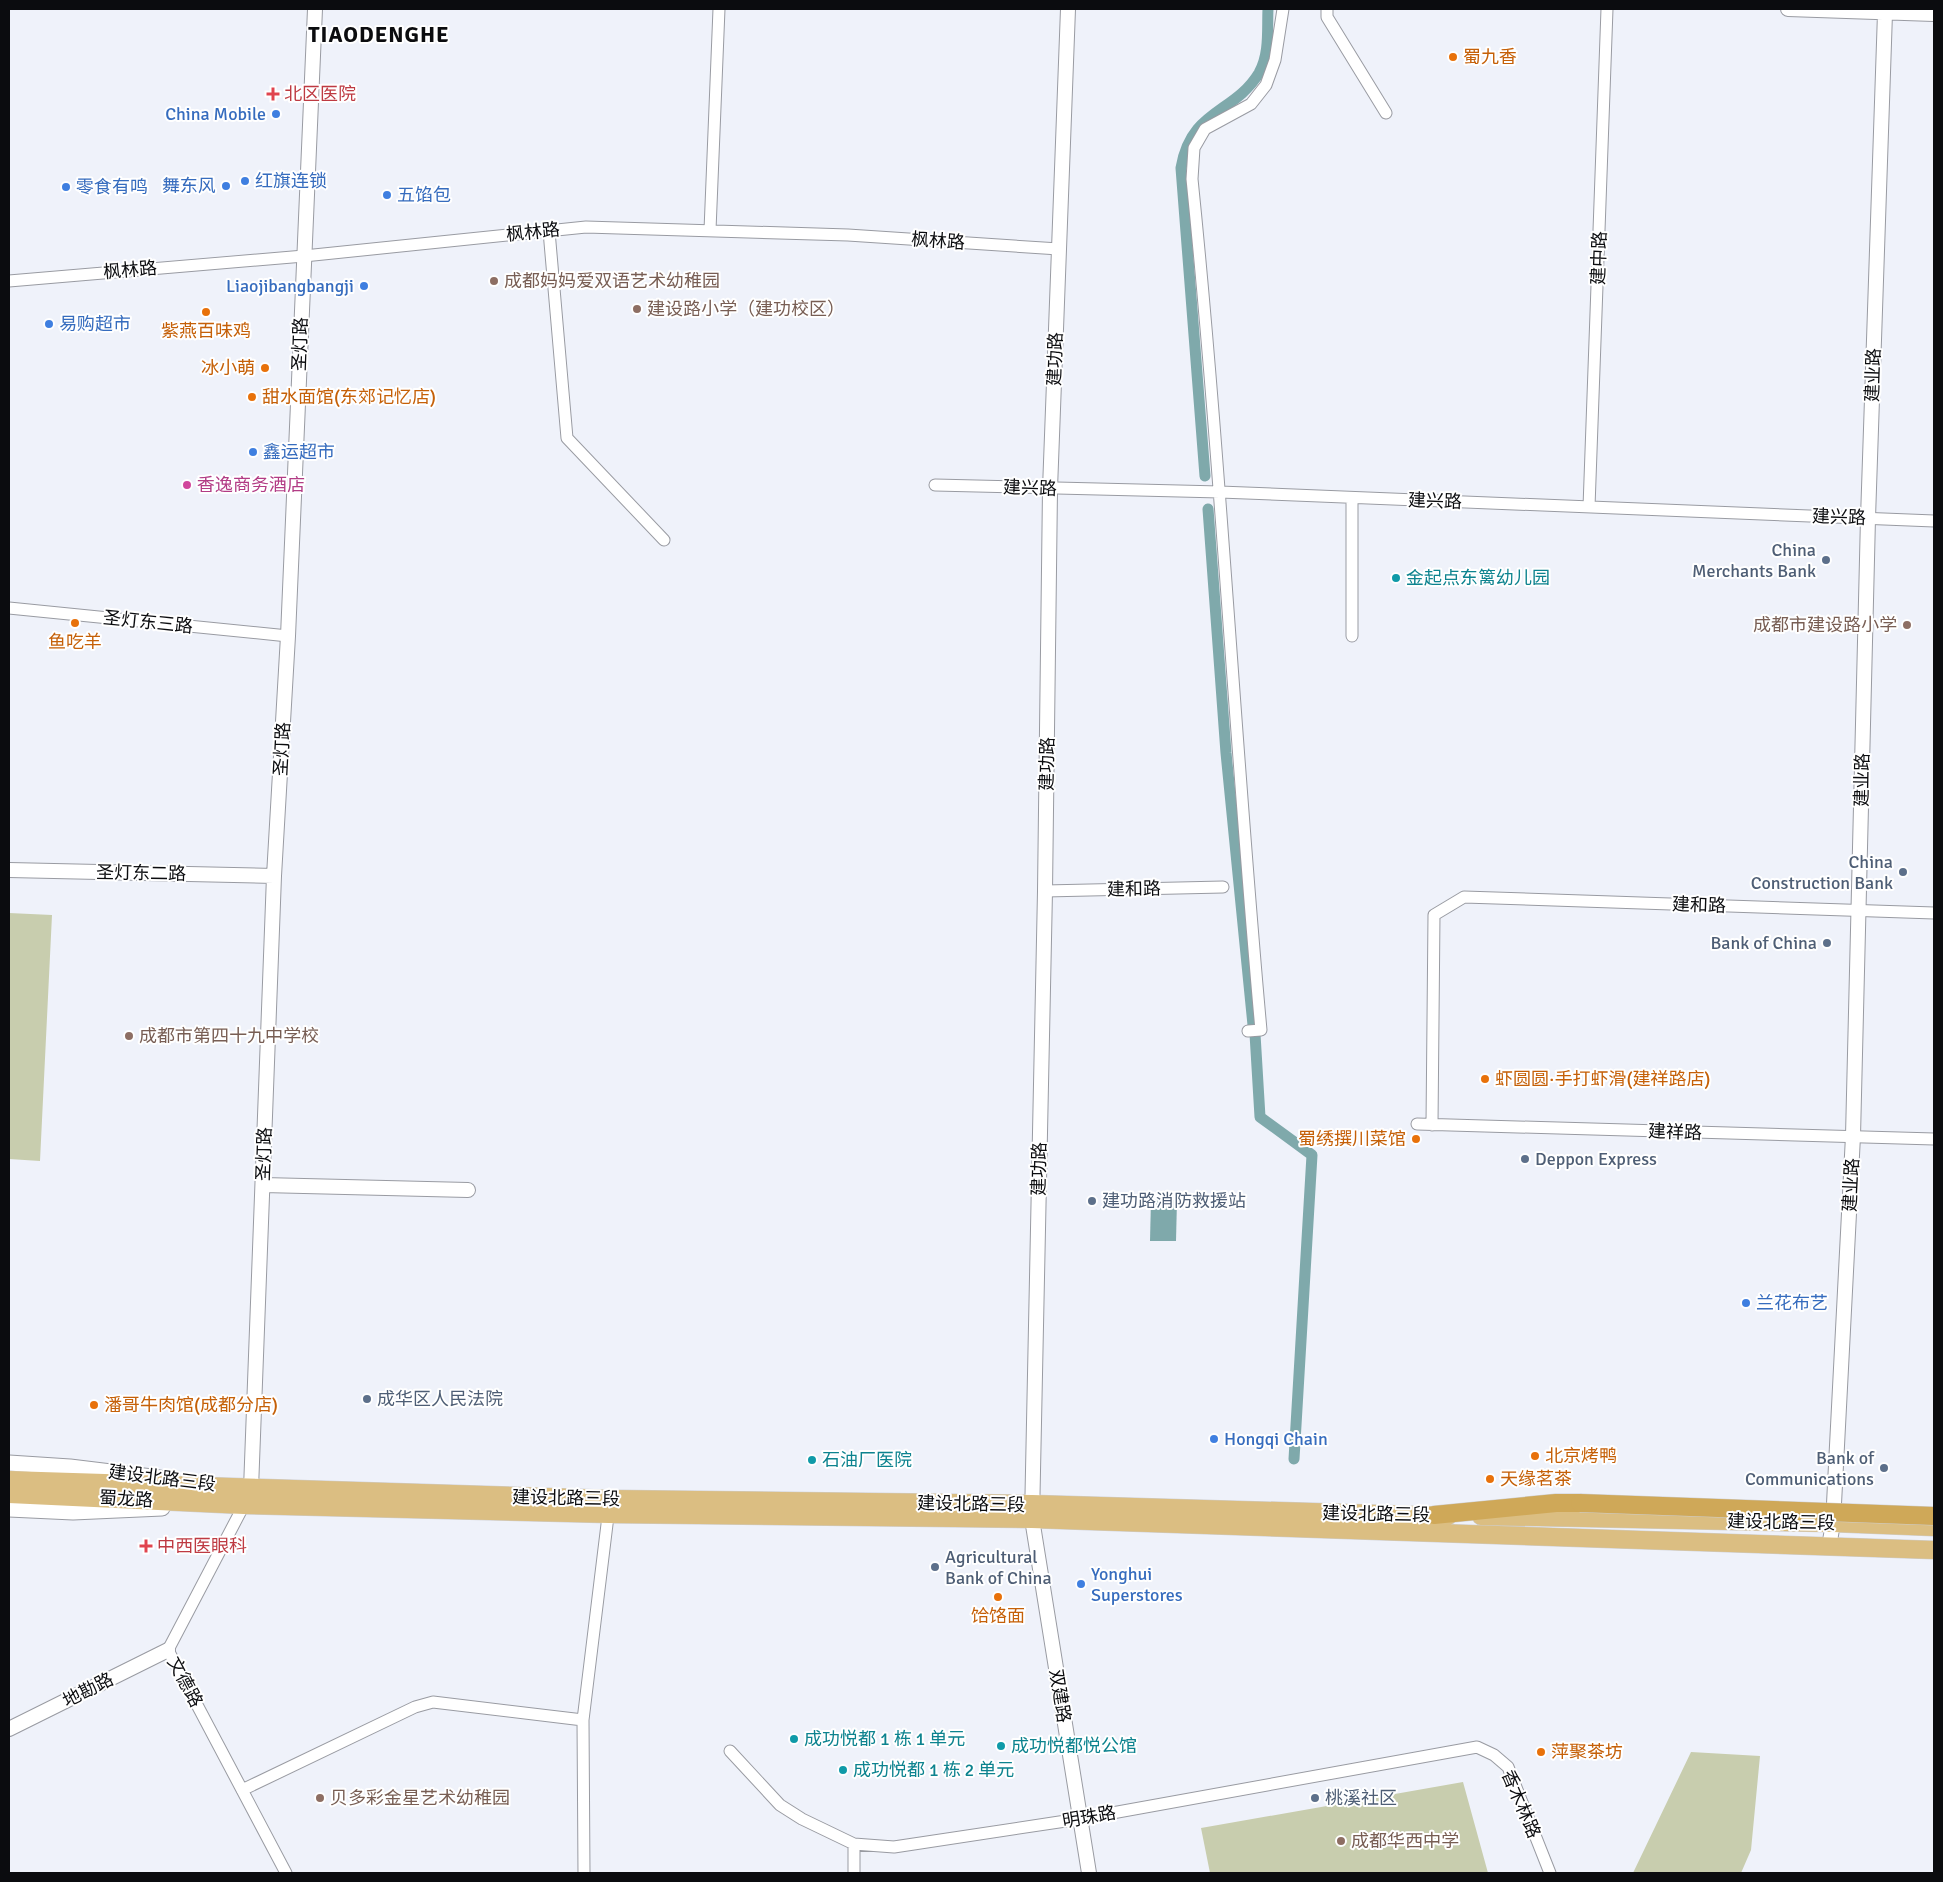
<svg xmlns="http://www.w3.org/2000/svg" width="1943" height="1882" viewBox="0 0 1943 1882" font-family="Signika,'Noto Sans SC',sans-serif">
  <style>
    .green { fill: #c8cdae }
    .water { fill: #7fa9ab }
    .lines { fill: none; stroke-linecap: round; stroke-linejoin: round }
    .canal { stroke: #7fa9ab; stroke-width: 11 }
    .minor-casing { stroke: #999ba2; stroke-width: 13 }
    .tertiary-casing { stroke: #999ba2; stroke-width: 16 }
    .secondary-casing { stroke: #999ba2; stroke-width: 17 }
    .primary-casing { stroke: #cececf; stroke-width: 19 }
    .trunk-casing { stroke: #cececf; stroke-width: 19 }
    .minor { stroke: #fff; stroke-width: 11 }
    .tertiary { stroke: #fff; stroke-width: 14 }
    .secondary { stroke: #fff; stroke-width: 15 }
    .primary { stroke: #dbbe82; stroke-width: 18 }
    .trunk { stroke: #cfa858; stroke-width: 18 }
    .trunk-bridge-casing { stroke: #cececf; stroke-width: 19; stroke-linecap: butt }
    .trunk-bridge { stroke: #cfa858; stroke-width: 18 }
    .food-dot { fill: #e8710a; stroke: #fff; stroke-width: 2 }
    .health-dot { fill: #e0444e; stroke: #fff; stroke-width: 2 }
    .shop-dot { fill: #3f7fe0; stroke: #fff; stroke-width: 2 }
    .education-dot { fill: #8d6e63; stroke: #fff; stroke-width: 2 }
    .hotel-dot { fill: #d1479c; stroke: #fff; stroke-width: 2 }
    .service-dot { fill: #5c6f8a; stroke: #fff; stroke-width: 2 }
    .culture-dot { fill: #0f9aa8; stroke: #fff; stroke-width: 2 }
    .labels { text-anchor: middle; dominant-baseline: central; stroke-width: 4; stroke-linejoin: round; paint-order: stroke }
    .food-label { font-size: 18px; fill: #c56008; stroke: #fff; text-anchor: start }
    .health-label { font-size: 18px; fill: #be3a42; stroke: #fff; text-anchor: start }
    .shop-label { font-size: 18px; fill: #366cbe; stroke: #fff; text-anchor: start }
    .street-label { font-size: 18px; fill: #0b0c0f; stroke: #fff }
    .education-label { font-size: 18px; fill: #785e54; stroke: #fff; text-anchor: start }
    .hotel-label { font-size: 18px; fill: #b23c85; stroke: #fff; text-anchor: start }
    .service-label { font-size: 18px; fill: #4e5e75; stroke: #fff; text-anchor: start }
    .culture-label { font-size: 18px; fill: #0d838f; stroke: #fff; text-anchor: start }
    .district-label { font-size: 22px; font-weight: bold; letter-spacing: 1px; fill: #0b0c0f; stroke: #fff }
  </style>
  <rect width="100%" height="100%" fill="#eff2fa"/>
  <!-- green -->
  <path class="green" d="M9,913L52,915L40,1161L9,1159Z
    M1691,1752L1760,1756L1751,1850L1741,1873H1633Z
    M1463,1782L1488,1873H1210L1201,1828Z"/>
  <!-- water -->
  <path class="water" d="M1151,1199L1177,1200L1176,1241H1150Z"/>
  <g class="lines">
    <!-- canal -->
    <path class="canal" d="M1205,476L1181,168C1191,109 1234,114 1259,73C1270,54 1267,29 1268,9
      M1208,509L1226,753L1253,1025
      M1255,1034L1260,1117L1312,1155L1294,1459"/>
    <!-- minor casing -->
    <g class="minor-casing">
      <path id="minor" d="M1327,9V17L1386,113
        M710,230L719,9
        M549,231L567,438L664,540
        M9,281L304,256L586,227L848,235L1059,249
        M935,485L1220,492L1934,521
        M1352,498V636
        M1589,507L1607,9
        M9,608L288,636
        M1045,891L1223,887
        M1248,1031L1261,1030C1235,747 1221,462 1192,179L1194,148L1205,129L1251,104L1266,85L1275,60L1283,9
        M1417,1124L1934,1139
        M1432,1125L1434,915L1464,897L1934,913
        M244,1505L168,1650L286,1873
        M730,1751L780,1805L802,1819L854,1844L894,1847L1079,1819L1477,1747L1494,1755L1508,1767L1550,1873
        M242,1790L415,1707L433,1702L583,1720
        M854,1844V1873
        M584,1873L583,1720L609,1508"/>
    </g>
    <!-- tertiary casing -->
    <g class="tertiary-casing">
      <path id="tertiary" d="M1068,9L1050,489L1045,891L1032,1519L1089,1873
        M1788,9L1934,14
        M9,870L274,876
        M263,1185L468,1190
        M248,1496L251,1489L274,876L288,636L315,9
        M1829,1547L1833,1523L1853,1136L1868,518L1885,13
        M9,1729L168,1650"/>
    </g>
    <!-- secondary casing -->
    <g class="secondary-casing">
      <path id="secondary" d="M9,1463L70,1467L160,1478
        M9,1509L73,1512L162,1508"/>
    </g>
    <!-- primary casing -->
    <g class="primary-casing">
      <path id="primary" d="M9,1480L609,1499L1032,1504L1448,1516
        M9,1494L244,1505L609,1514L1032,1519L1934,1550
        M1481,1516L1833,1523L1934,1527"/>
    </g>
    <!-- trunk casing -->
    <g class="trunk-casing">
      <path id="trunk" d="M1434,1515L1556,1503H1580"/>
    </g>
    <!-- minor -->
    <use href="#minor" class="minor"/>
    <!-- tertiary -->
    <use href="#tertiary" class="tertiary"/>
    <!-- secondary -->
    <use href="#secondary" class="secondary"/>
    <!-- primary -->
    <use href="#primary" class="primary"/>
    <!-- trunk -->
    <use href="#trunk" class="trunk"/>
    <!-- trunk-bridge casing -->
    <g class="trunk-bridge-casing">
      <path id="trunk-bridge" d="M1580,1503L1934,1516"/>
    </g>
    <!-- trunk-bridge -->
    <use href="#trunk-bridge" class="trunk-bridge"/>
  </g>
  <!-- markers -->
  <g class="food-dot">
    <circle cx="1453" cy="57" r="5"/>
    <circle cx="206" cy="312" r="5"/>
    <circle cx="265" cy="368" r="5"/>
    <circle cx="252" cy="397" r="5"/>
    <circle cx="75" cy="623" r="5"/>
    <circle cx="1485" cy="1079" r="5"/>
    <circle cx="1416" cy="1139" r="5"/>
    <circle cx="94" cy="1405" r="5"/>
    <circle cx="1535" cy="1456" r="5"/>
    <circle cx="1490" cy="1479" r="5"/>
    <circle cx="998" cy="1597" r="5"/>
    <circle cx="1541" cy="1752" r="5"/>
  </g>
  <g class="health-dot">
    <path d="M270.5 86.5h5v5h5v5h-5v5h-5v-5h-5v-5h5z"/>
    <path d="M143.5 1538.5h5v5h5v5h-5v5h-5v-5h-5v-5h5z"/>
  </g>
  <g class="shop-dot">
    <circle cx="276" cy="114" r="5"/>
    <circle cx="245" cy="181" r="5"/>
    <circle cx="226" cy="186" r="5"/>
    <circle cx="66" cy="187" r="5"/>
    <circle cx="387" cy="195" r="5"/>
    <circle cx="364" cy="286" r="5"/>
    <circle cx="49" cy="324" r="5"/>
    <circle cx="253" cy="452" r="5"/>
    <circle cx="1746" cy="1303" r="5"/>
    <circle cx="1214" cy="1439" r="5"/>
    <circle cx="1081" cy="1584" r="5"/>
  </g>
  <g class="education-dot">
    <circle cx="494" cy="281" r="5"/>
    <circle cx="637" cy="309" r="5"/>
    <circle cx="1907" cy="625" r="5"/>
    <circle cx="129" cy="1036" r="5"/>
    <circle cx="320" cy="1798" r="5"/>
    <circle cx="1341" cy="1841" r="5"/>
  </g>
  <circle class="hotel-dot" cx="187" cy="485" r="5"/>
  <g class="service-dot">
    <circle cx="1826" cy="560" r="5"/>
    <circle cx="1903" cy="872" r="5"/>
    <circle cx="1827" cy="943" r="5"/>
    <circle cx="1525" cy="1159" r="5"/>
    <circle cx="1092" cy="1201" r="5"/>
    <circle cx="367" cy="1399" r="5"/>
    <circle cx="1884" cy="1468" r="5"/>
    <circle cx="935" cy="1567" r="5"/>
    <circle cx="1315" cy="1798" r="5"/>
  </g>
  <g class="culture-dot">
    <circle cx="1396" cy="578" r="5"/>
    <circle cx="812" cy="1460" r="5"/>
    <circle cx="794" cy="1739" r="5"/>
    <circle cx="1001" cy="1746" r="5"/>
    <circle cx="843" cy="1770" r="5"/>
  </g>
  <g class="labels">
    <!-- food labels -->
    <g class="food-label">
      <text x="1463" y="57">蜀九香</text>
      <text x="206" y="331" text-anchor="middle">紫燕百味鸡</text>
      <text x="255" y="368" text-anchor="end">冰小萌</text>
      <text x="262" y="397">甜水面馆(东郊记忆店)</text>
      <text x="75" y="642" text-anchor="middle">鱼吃羊</text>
      <text x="1495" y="1079">虾圆圆·手打虾滑(建祥路店)</text>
      <text x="1406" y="1139" text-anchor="end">蜀绣撰川菜馆</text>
      <text x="104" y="1405">潘哥牛肉馆(成都分店)</text>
      <text x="1545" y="1456">北京烤鸭</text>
      <text x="1500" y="1479">天缘茗茶</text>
      <text x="998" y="1616" text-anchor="middle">饸饹面</text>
      <text x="1551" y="1752">萍聚茶坊</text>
    </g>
    <!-- health labels -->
    <g class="health-label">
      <text x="284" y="94">北区医院</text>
      <text x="157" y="1546">中西医眼科</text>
    </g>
    <!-- shop labels -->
    <g class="shop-label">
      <text x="266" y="114" text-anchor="end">China Mobile</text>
      <text x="255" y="181">红旗连锁</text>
      <text x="216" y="186" text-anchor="end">舞东风</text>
      <text x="76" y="187">零食有鸣</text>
      <text x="397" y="195">五馅包</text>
      <text x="354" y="286" text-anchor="end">Liaojibangbangji</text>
      <text x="59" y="324">易购超市</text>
      <text x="263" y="452">鑫运超市</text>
      <text x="1756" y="1303">兰花布艺</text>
      <text x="1224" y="1439">Hongqi Chain</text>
      <text x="1091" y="1574">Yonghui<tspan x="1091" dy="21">Superstores</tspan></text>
    </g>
    <!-- street labels -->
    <g class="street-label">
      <text transform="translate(533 232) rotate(-6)">枫林路</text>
      <text transform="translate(938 241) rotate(4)">枫林路</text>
      <text transform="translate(1599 258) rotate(-88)">建中路</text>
      <text transform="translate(130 270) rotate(-5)">枫林路</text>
      <text transform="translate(300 344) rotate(-88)">圣灯路</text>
      <text transform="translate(1055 359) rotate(-88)">建功路</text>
      <text transform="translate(1873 375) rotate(-88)">建业路</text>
      <text transform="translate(1030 488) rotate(2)">建兴路</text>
      <text transform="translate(1435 501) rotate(2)">建兴路</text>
      <text transform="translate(1839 517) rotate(2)">建兴路</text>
      <text transform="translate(148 622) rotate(6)">圣灯东三路</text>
      <text transform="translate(282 749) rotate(-87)">圣灯路</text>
      <text transform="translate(1047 764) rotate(-89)">建功路</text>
      <text transform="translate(1862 780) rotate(-89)">建业路</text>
      <text transform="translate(141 873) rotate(1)">圣灯东二路</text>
      <text transform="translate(1134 889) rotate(-1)">建和路</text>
      <text transform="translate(1699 905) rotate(2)">建和路</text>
      <text transform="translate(1675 1132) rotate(2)">建祥路</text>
      <text transform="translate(264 1154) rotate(-88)">圣灯路</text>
      <text transform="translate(1039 1169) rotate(-89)">建功路</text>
      <text transform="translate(1851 1185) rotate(-87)">建业路</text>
      <text transform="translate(162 1478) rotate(7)">建设北路三段</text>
      <text transform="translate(566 1498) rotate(1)">建设北路三段</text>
      <text transform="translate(126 1499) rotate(3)">蜀龙路</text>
      <text transform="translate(971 1504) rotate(1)">建设北路三段</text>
      <text transform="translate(1376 1514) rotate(1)">建设北路三段</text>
      <text transform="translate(1781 1522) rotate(1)">建设北路三段</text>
      <text transform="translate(185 1682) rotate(62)">文德路</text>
      <text transform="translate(88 1690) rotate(-27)">地勘路</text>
      <text transform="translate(1060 1696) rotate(81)">双建路</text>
      <text transform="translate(1521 1804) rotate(67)">香木林路</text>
      <text transform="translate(1089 1817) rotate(-10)">明珠路</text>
    </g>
    <!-- education labels -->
    <g class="education-label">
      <text x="504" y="281">成都妈妈爱双语艺术幼稚园</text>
      <text x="647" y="309">建设路小学（建功校区）</text>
      <text x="1897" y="625" text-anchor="end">成都市建设路小学</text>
      <text x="139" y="1036">成都市第四十九中学校</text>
      <text x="330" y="1798">贝多彩金星艺术幼稚园</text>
      <text x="1351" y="1841">成都华西中学</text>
    </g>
    <!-- hotel labels -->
    <g class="hotel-label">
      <text x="197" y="485">香逸商务酒店</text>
    </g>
    <!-- service labels -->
    <g class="service-label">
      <text x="1816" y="550" text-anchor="end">China<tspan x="1816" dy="21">Merchants Bank</tspan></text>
      <text x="1893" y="862" text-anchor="end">China<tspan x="1893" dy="21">Construction Bank</tspan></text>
      <text x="1817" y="943" text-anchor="end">Bank of China</text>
      <text x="1535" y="1159">Deppon Express</text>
      <text x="1102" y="1201">建功路消防救援站</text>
      <text x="377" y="1399">成华区人民法院</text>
      <text x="1874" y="1458" text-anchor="end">Bank of<tspan x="1874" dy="21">Communications</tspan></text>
      <text x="945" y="1557">Agricultural<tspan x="945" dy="21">Bank of China</tspan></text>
      <text x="1325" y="1798">桃溪社区</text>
    </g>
    <!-- culture labels -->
    <g class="culture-label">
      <text x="1406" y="578">金起点东篱幼儿园</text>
      <text x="822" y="1460">石油厂医院</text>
      <text x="804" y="1739">成功悦都 1 栋 1 单元</text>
      <text x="1011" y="1746">成功悦都悦公馆</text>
      <text x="853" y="1770">成功悦都 1 栋 2 单元</text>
    </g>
    <!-- district labels -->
    <g class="district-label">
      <text x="379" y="34">TIAODENGHE</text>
    </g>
  </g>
  <!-- border -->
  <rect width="1943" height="1882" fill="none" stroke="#0b0c0f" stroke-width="20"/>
</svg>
